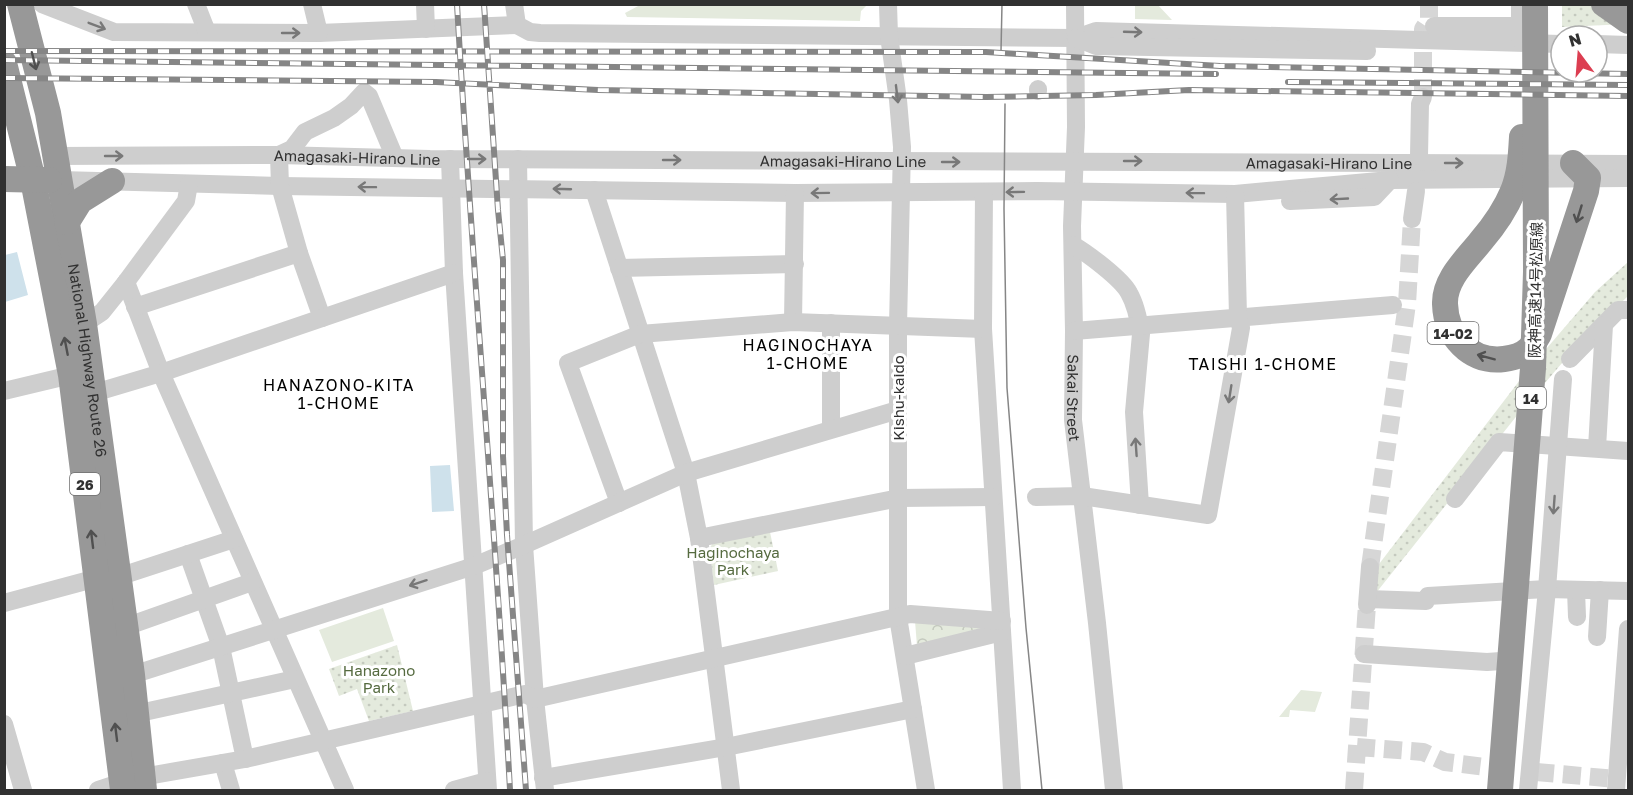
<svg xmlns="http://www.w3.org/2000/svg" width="1633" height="795" viewBox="0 0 1633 795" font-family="'Golos Text','Noto Sans JP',sans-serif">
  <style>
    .green { fill: #e4eadd }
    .forest { fill: url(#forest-crowns) }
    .park { fill: url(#park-dots) }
    .water { fill: #cee1eb }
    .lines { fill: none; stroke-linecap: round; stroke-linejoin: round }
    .minor-tunnel { stroke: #d6d6d6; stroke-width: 18; stroke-dasharray: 18 9; stroke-linecap: butt }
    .minor { stroke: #cecece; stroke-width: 18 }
    .highway { stroke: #989898; stroke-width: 26 }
    .tram { stroke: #868686; stroke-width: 1.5 }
    .rail-casing { stroke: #868686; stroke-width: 6 }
    .rail { stroke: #fff; stroke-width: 4; stroke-dasharray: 11; stroke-linecap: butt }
    .oneway { stroke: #787878 }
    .oneway2 { stroke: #505050 }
    .labels { text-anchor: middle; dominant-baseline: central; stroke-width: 6; stroke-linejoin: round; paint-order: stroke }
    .shield { fill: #fff; stroke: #6f6f6f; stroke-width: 1.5 }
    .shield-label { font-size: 14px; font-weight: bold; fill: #313131 }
    .street-label { font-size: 15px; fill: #313131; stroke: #fff }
    .park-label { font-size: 15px; fill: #566b40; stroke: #fff }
    .neighbourhood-label { font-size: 16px; letter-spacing: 1.5px; fill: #000; stroke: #fff }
  </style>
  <defs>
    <pattern id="forest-crowns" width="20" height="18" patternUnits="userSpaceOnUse" patternTransform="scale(1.5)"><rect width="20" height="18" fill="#e4eadd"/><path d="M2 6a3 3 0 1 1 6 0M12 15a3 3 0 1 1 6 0" fill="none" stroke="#c4c9be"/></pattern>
    <pattern id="park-dots" width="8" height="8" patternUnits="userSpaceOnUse" patternTransform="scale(1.5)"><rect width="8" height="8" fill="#e4eadd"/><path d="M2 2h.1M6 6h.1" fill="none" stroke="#c4c9be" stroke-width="1.8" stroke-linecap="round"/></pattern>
  </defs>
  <rect width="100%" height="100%" fill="#fff"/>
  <!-- green -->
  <path class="green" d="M1157,4L1172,20L1135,19V6L1137,5Z
    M640,5V4L867,5L861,11L860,21L627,17L625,13Z
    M383,608L394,641L332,662L319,630Z
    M1301,690L1322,692L1315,712L1290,710L1289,717H1279Z"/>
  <!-- forest -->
  <path class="forest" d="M915,621L986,627L917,646Z"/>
  <!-- park -->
  <path class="park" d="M1562,5H1628V24L1562,27Z
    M1628,262V296L1574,349L1515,418L1376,593V568L1523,376L1595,292Z
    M770,532L778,571L714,585L709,549L713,543Z
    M397,645L413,711L369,721L357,689L339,696L329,669Z"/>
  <!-- water -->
  <path class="water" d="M17,252L28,295L5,302V255Z
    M450,465L454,511L432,512L430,466Z"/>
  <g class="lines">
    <!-- minor-tunnel -->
    <path class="minor-tunnel" d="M1423,97V29L1429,20V4
      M1370,567L1407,304L1412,219
      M1357,747L1423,752L1445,762L1486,767
      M1536,772L1617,779
      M1354,790L1367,605"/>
    <!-- minor -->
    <g class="minor">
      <path d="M42,4L114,32L319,33L517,25"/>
      <path d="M196,4L207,32"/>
      <path d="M312,4L319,33"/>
      <path d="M425,4L426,29"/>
      <path d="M514,4L517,25L530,32L540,33L1076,38L1096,31L1561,44"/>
      <path d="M888,4L889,36L898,100L902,147L898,326V617L926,790"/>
      <path id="s1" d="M1075,4L1076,127L1072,226L1074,331L1073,420L1097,623L1114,790"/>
      <path d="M1434,26H1520"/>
      <path d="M1076,38L1096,46L1367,51"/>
      <path d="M1520,39V4"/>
      <path d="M1597,44L1628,45"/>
      <path d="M1038,89V91"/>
      <path id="s2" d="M55,156L279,155L430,159L1628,164"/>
      <path d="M1419,156L1420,104L1423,97"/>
      <path d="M450,159L454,273L488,790"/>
      <path d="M518,159L524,545L535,699L545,790"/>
      <path d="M60,180L280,186L795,193L1037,191L1235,194L1390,180L1628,178"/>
      <path d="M594,190L686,473L699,538L731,790"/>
      <path d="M984,192L983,329L1012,790"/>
      <path d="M1290,201L1374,197L1390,180"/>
      <path d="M1412,219L1416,191"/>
      <path d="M1073,245C1087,253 1122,279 1129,293C1136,305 1139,321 1141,334L1134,412L1140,505"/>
      <path d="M619,268L795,264"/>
      <path d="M126,282L161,373L345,790"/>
      <path d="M135,307L299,253"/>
      <path d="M322,318L299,253L280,186L279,155L292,149L305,132L334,118L351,106L364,92L369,96L395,158"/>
      <path d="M793,322L795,193"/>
      <path d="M84,324L102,312L126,282L186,201L189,184"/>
      <path d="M1074,331L1393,305"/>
      <path d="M1570,359L1618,310H1628"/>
      <path d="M4,391L71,375"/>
      <path d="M94,393L161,373L454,273"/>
      <path d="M831,429V323"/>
      <path d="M1597,448L1604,325"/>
      <path d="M1036,497L1082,496L1208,515L1241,328L1238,316L1235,194"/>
      <path d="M1455,499L1499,442L1628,451"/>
      <path d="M619,503L568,363L640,334L793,322L983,329"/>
      <path d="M699,538L899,498L993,497"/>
      <path d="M188,554L221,647L245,759"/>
      <path d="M118,577L234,539"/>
      <path d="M1576,590L1577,617"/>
      <path d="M1368,599L1426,601L1428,596L1547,589L1628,591"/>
      <path d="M4,603L97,578"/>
      <path d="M1367,605L1370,567"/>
      <path d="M125,627L252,582"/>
      <path d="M1597,637L1600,590"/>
      <path d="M1364,654L1487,662L1501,661"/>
      <path d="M905,656L1002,632"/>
      <path d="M132,675L474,566L524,545L686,473L898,410"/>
      <path d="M135,714L295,679"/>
      <path d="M4,724L23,790"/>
      <path d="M223,763L231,790"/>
      <path d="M142,777L245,759L525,694L535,699L910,614L1002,621"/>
      <path d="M543,778L726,747L913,709"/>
      <path d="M98,790L122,782"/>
      <path d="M454,790L487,781"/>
      <path d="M1528,790L1547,589L1563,379"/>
      <path d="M1616,790L1628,629"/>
    </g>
    <!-- highway -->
    <g class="highway">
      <path id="s3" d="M20,4L48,113L84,324L132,675L144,790"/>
      <path d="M1604,4L1628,21"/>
      <path d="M4,63L33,180L71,375L123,790"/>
      <path d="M1522,137C1521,155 1520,174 1513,191C1506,208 1493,227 1481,241C1467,259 1444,279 1445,304C1446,336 1470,363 1504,359C1512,358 1523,355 1529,349C1533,345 1536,339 1539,334L1586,191L1588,178L1573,163"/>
      <path d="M4,179L49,180"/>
      <path d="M67,222L80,201L112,181"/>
      <path d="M1500,790L1533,368L1536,272L1535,4"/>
    </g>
    <!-- tram -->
    <path class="tram" d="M1001,51L1002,4
      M1005,104L1004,209L1007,388L1026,628L1042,790"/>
    <!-- rail casing -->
    <g class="rail-casing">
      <path id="rail" d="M457,4C472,267 496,528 510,790
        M484,4L498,210L503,260V456L507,535L526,790
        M4,51L986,52L1220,66L1628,74
        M4,60L1216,74
        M4,78L436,82L598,90L986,97L1096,95L1189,90L1628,96
        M1288,82L1628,85"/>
    </g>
    <!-- rail -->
    <use href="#rail" class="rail"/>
  </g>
  <!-- one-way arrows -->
  <defs><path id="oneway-shaft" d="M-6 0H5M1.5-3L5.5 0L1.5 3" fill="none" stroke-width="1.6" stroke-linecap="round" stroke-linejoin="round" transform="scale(1.5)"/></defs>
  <g class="oneway">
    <use href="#oneway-shaft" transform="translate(97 26) rotate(21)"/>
    <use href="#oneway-shaft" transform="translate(1133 32) rotate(2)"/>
    <use href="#oneway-shaft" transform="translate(291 33)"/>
    <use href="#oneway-shaft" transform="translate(897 94) rotate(83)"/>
    <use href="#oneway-shaft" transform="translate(114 156)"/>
    <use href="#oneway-shaft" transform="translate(477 159)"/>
    <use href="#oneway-shaft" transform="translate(672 160)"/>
    <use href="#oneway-shaft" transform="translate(1133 161)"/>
    <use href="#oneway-shaft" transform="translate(951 162)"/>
    <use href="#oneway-shaft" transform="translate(1454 163)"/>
    <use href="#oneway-shaft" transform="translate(367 187) rotate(-179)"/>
    <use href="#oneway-shaft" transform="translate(562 189) rotate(-178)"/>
    <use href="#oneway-shaft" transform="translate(1015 192) rotate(179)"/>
    <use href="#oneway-shaft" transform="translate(820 193) rotate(179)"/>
    <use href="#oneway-shaft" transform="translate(1195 193) rotate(-179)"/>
    <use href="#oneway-shaft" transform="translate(1339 199) rotate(177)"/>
    <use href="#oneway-shaft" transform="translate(1230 394) rotate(99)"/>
    <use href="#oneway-shaft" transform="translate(1136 447) rotate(-94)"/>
    <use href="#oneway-shaft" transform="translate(1554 505) rotate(94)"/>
    <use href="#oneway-shaft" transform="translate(418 583) rotate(162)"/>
  </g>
  <g class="oneway2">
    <use href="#oneway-shaft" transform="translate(34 61) rotate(76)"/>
    <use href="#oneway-shaft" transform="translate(1579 214) rotate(107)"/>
    <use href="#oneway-shaft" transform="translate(66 346) rotate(-101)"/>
    <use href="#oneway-shaft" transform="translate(1486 357) rotate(-165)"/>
    <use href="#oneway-shaft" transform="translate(92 539) rotate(-97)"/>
    <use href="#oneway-shaft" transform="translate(116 732) rotate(-97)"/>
  </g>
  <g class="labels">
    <!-- shield labels -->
    <g class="shield">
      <rect x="1427.5" y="322" width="51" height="22" rx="4.5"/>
      <rect x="1516" y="387" width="30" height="22" rx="4.5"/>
      <rect x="70" y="473" width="30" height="22" rx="4.5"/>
    </g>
    <g class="shield-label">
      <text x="1453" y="333">14-02</text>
      <text x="1531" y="398">14</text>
      <text x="85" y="484">26</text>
    </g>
    <!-- street labels -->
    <g class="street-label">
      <text stroke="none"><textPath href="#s2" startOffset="302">Amagasaki-Hirano Line</textPath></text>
      <text stroke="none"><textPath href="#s2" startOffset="788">Amagasaki-Hirano Line</textPath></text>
      <text stroke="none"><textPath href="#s2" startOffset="1274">Amagasaki-Hirano Line</textPath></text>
      <text transform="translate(1535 290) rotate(-89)">阪神高速14号松原線</text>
      <text stroke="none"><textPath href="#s3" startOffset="363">National Highway Route 26</textPath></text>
      <text transform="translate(898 398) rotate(-90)">Kishu-kaido</text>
      <text stroke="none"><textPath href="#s1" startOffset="394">Sakai Street</textPath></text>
    </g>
    <!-- park labels -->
    <g class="park-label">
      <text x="733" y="552">Haginochaya<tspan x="733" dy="17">Park</tspan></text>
      <text x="379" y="670">Hanazono<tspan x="379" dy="17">Park</tspan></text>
    </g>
    <!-- neighbourhood labels -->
    <g class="neighbourhood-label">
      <text x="808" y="345">HAGINOCHAYA<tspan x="808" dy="18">1-CHOME</tspan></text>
      <text x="1263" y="364">TAISHI 1-CHOME</text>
      <text x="339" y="385">HANAZONO-KITA<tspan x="339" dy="18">1-CHOME</tspan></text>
    </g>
  </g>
  <!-- border -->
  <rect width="1633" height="795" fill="none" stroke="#313131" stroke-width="12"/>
  <!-- north arrow -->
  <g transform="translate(1579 54) rotate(344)"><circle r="28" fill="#ffffff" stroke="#adadad" stroke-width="1.5"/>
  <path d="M0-4.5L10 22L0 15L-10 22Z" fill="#dc3e51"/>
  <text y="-9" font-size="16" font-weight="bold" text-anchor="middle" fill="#313131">N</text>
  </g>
</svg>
